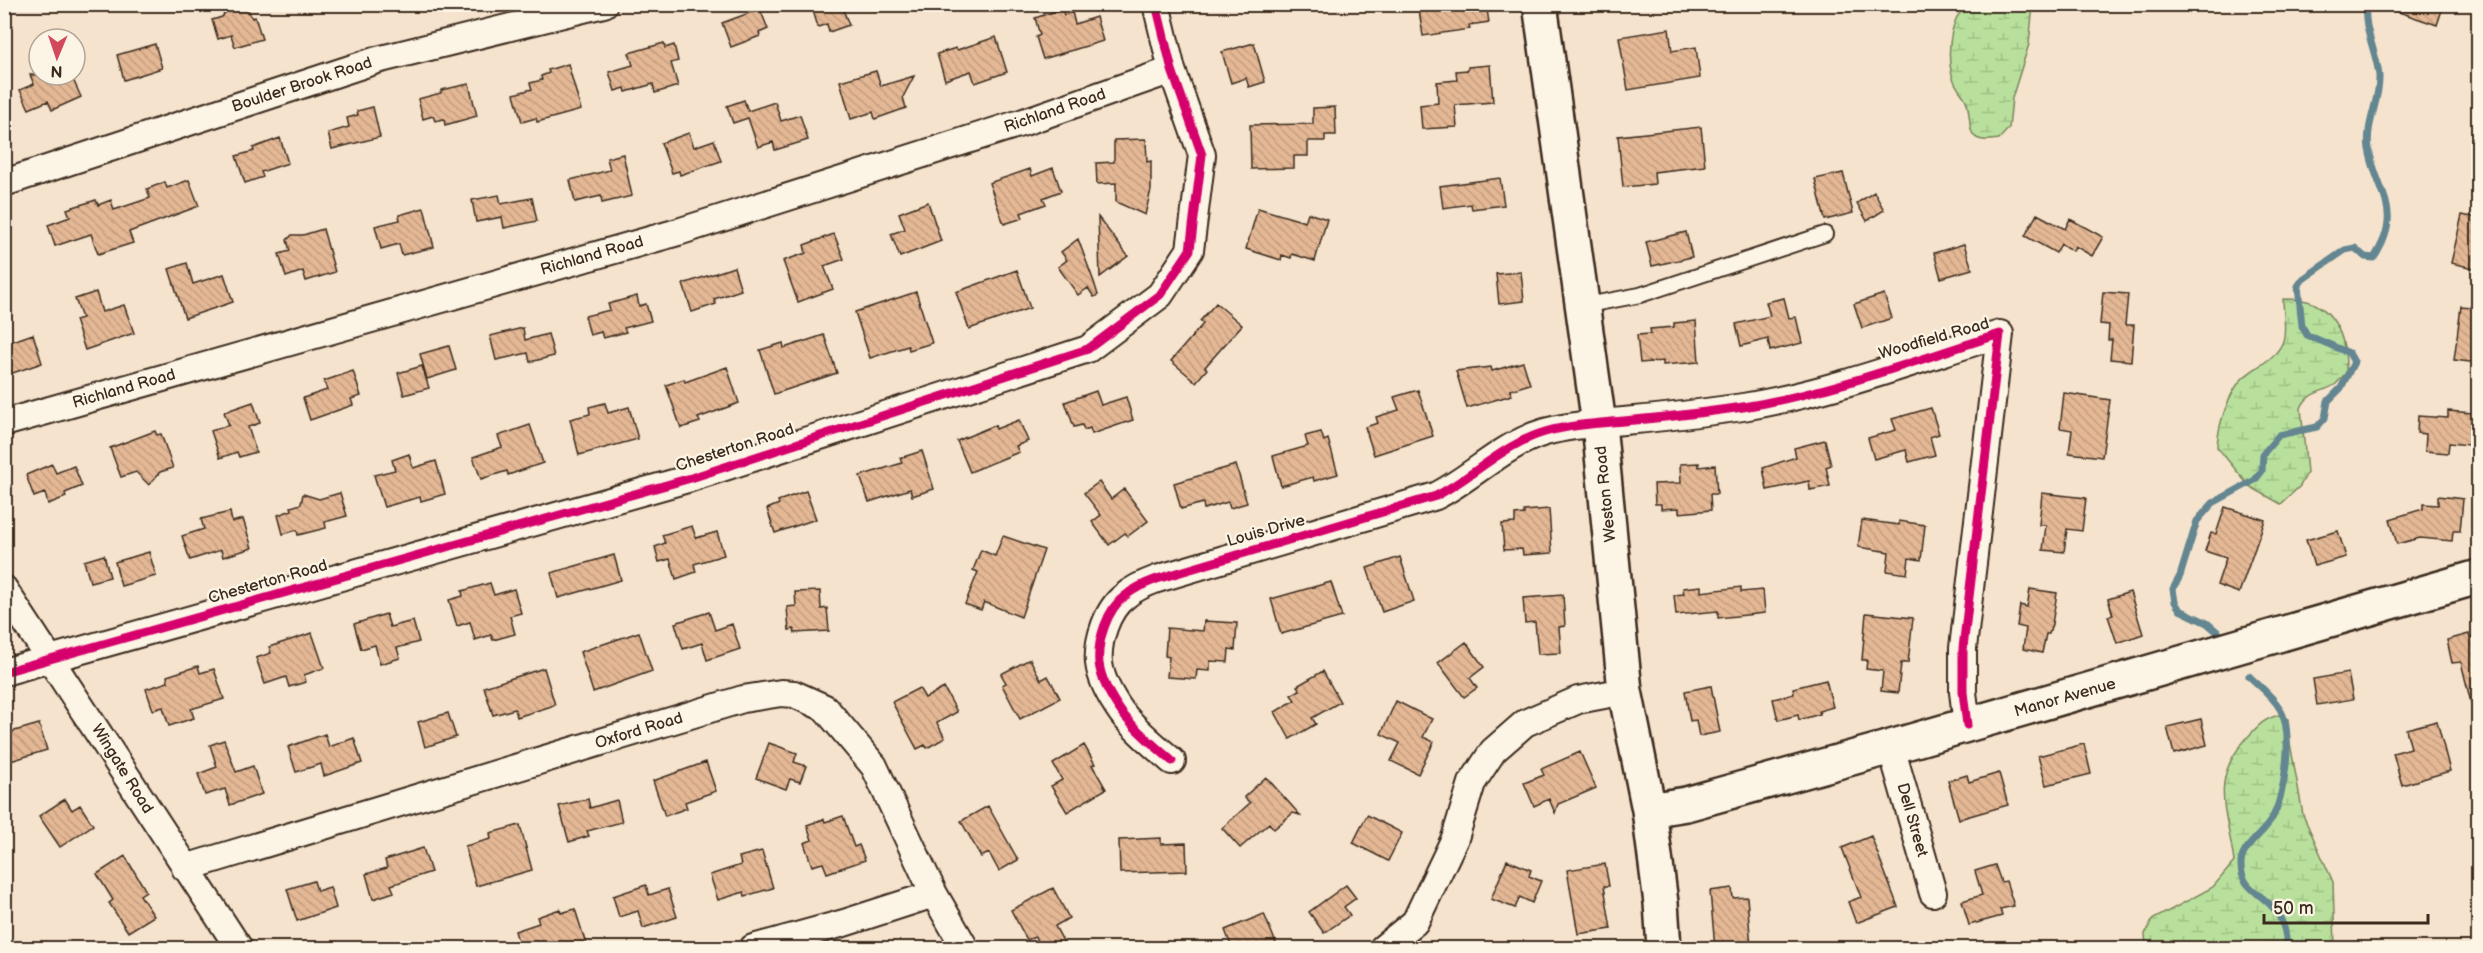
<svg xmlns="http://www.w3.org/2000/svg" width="2483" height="953" viewBox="0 0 2483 953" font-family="'Balsamiq Sans',sans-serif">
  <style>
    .wetland { fill: url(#wetland-marsh); stroke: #7a855d; stroke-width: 1.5 }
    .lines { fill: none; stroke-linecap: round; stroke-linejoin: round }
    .stream { stroke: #638691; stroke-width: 7 }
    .building { fill: url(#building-back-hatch); stroke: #3b2a1e; stroke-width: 1.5 }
    .lane-casing { stroke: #3b2a1e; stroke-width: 18 }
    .street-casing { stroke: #3b2a1e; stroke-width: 30 }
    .secondary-casing { stroke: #3b2a1e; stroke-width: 38 }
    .lane { stroke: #fcf5e5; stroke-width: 14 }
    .street { stroke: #fcf5e5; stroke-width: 26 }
    .secondary { stroke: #fcf5e5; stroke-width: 33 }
    .cycleway-casing { stroke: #fcf5e5; stroke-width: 13 }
    .cycleway { stroke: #d6006c; stroke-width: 9 }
    .labels { text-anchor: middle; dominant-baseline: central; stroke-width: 4.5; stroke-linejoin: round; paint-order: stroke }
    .street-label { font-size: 16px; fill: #3b2a1e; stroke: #fcf5e5 }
  </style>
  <defs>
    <pattern id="wetland-marsh" width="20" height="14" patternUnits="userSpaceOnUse" patternTransform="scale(1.5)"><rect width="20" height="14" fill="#b8e09c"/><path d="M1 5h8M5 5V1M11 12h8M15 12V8" fill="none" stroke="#9fc086"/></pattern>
    <pattern id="building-back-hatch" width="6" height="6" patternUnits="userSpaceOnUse" patternTransform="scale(1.5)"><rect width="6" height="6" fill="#e4b895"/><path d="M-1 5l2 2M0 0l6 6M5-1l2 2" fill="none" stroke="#c49e80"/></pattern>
  </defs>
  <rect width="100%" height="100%" fill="#f5e3cd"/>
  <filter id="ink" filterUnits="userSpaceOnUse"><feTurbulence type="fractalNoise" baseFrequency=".0167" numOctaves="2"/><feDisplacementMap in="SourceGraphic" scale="12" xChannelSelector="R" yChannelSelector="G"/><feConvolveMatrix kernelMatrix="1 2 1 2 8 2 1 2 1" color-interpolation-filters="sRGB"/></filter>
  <g filter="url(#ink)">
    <!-- wetland -->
    <path class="wetland" d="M1967,5H2033L2029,44L2012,98L2009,128L1999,139C1964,145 1973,128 1967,103C1965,96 1958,90 1955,83C1947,66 1948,38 1956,19C1958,14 1964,9 1967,5Z
      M2283,299C2292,299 2307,299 2315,304C2340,317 2347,347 2346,373C2343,376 2339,381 2336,384C2323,393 2308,391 2301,408L2307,473L2300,486L2281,504L2249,486L2217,447C2218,426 2228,393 2243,378C2256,366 2277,359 2283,341C2287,329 2283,311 2283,299Z
      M2279,715L2288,719L2290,743L2303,815L2333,882L2335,948H2146L2145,934L2152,920L2213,887L2234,862C2228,812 2208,781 2246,739C2257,727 2263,719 2279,715Z"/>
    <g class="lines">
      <!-- stream -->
      <path class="stream" d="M2221,635L2207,623L2180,610L2175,602L2173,589L2180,576L2197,521L2213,503L2255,480L2262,471L2263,454L2279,435L2317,427L2325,418L2328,401L2341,388L2354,362L2349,353L2307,335L2302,326L2298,286L2303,279L2345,250L2355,248L2365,257L2374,258C2405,209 2377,195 2369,149C2365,124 2380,101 2379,76C2377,52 2363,30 2366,4
        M2249,676C2259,686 2273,696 2280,709C2294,732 2285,798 2271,820C2263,834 2240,848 2241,865C2241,889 2262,893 2275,910C2284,922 2286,934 2287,948"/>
    </g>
    <!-- building -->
    <path class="building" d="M231,4H243L247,8L252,18L255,17L262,39L235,47L231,35L218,39L212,20L222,17Z
      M811,4H841L849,25L829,32L827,24L818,27Z
      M1453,4H1486L1489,22L1469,25L1470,29L1423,36L1419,10Z
      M2384,4H2444L2437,25L2384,7Z
      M760,9L768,29L759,33L760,36L731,47L722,23Z
      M1062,9L1064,15L1072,12L1075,24L1096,17L1103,41L1043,59L1036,37L1040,35L1035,18Z
      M1669,29L1672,51L1696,47L1700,78L1628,90L1619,37Z
      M996,37L1007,72L975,83L971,71L945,80L937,54L956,48L957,50Z
      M664,43L665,48L674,45L678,61L671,63L678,86L655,93L653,84L626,92L625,88L615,91L609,72L633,65L629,53Z
      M1254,43L1265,82L1249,87L1246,78L1231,83L1222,52Z
      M155,44L162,68L124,80L117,55Z
      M568,64L581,110L537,122L536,118L522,122L514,94L532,89L530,83L542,80L541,76L549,73L548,70Z
      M1490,65L1493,102L1455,105L1457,127L1422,129L1420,105L1438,103L1437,82L1457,80L1456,71L1468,70V67Z
      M876,71L881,86L914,76L903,97L906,108L875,119L873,112L851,119L840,81Z
      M30,75H71L81,97L52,110L48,101L29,109L20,90L34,84Z
      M469,84L477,116L445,125L444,119L435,121L433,116L423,119L418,99L441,93V90Z
      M744,100L748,111L775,102L781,121L800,115L808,140L775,150L773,142L758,147L748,118L733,123L727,106Z
      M373,107L380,137L332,149L328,133L349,127L347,118L358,115L357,111Z
      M1335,107L1336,135H1325V141H1308V156H1294V168L1251,169L1250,125L1313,124V108Z
      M1701,127L1705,166L1654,172L1655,184L1623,187L1618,136Z
      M689,133L694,147L714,140L721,161L680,175L679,171L672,173L661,143Z
      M280,138L288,163L261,172L263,177L245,183L236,156L254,151L253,148Z
      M1146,139L1147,162L1151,161V190L1145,215L1116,202V183L1097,184L1096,163L1114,162V140Z
      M623,154L632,196L602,203L601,196L575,202L570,180L610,170L607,158Z
      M1053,168L1061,191L1043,198L1046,204L1021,213L1023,218L1004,224L989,183L1030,169L1032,176Z
      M1843,173L1853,213L1825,220L1815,179Z
      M1500,178L1504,205L1472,209L1471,204L1443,208L1440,186Z
      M189,180L199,206L129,232L133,243L98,254L91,234L55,246L48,225L70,217L67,209L96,200L98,205L111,200L114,210L150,198L147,189L165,182L167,188Z
      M1874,192L1884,210L1867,221L1857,203Z
      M499,195L501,204L532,198L537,221L504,228L502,217L476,222L472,200Z
      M928,202L941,241L900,257L891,234L905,229L899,213Z
      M424,208L434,247L402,255L399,244L381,249L375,226L400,220L399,215Z
      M1258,208L1305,222L1308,213L1327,219L1315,261L1292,254L1291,258L1282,255L1281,260L1246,249Z
      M2037,214L2065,229L2070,219L2103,237L2092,256L2075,246L2073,251L2061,244L2056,253L2025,236Z
      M2462,215L2478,218V269L2451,263Z
      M1098,217L1128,256L1100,277Z
      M323,229L335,272L306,281L303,271L286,277L279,254L290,251L287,240L292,235H303Z
      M1686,232L1692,257L1652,266L1646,242Z
      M834,234L844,259L824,266L833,289L798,302L783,261L806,253L804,245Z
      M1078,239L1094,282L1098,295L1094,297L1088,288L1078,295L1058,267L1067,260L1061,252Z
      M1964,244L1972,269L1941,278L1934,253Z
      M187,263L193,284L224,274L233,302L185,318L169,269Z
      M734,267L741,290L714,299L716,304L692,312L683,284Z
      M1017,270L1030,308L969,329L956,292Z
      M1521,272L1524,301L1499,304L1496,274Z
      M96,292L102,312L124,305L134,333L85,350L75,320L82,318L75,299Z
      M916,292L932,343L909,350L908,346L870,358L855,312Z
      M2103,292L2128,294L2125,325H2134L2131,361L2110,359L2112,340H2108L2109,325L2100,324Z
      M1884,294L1892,318L1862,328L1854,304Z
      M637,296L639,306L646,304L651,321L624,328L626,332L603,338L601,332L590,335L585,316L610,310L608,304Z
      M1784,298L1789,318L1796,317L1802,343L1770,351L1768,339L1741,346L1736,324L1770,316L1766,302Z
      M1216,303L1242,325L1205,367L1207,369L1196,382L1171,361L1203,324L1200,321Z
      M2461,306L2478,308V363L2454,360Z
      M1696,321L1699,362L1663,365V361L1640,363L1637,335L1651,334L1650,329L1674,327V323Z
      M523,328L525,340L548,334L554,356L530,362L528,353L496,360L490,336Z
      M33,334L42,363L4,376V344Z
      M824,335L837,373L774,394L760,350L783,343L784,348Z
      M449,346L456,370L427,379L420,354Z
      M1523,362L1530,384L1510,390L1512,395L1467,408L1456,371L1491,367L1492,371Z
      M422,366L429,388L404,395L398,373Z
      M727,367L739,403L698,418L700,422L681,428L666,385L684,379L685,382Z
      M353,371L361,396L351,399L353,405L310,420L303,398L327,390L324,381Z
      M1418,390L1433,436L1374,455L1365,427L1378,423L1376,417L1399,410L1394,397Z
      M1096,391L1101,405L1126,397L1133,420L1092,434L1090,428L1084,430L1082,425L1074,427L1065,402Z
      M2064,393L2110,400L2102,457L2069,453L2072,430L2060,428Z
      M253,402L260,423L248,427L256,452L239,457L237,452L220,458L211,431L229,425L224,412Z
      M605,403L608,413L629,407L638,439L579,455L570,419L590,414L589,407Z
      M1931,408L1939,434L1930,437L1935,455L1909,462L1906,450L1874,459L1868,438L1896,430L1892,419Z
      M2448,411L2472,413L2469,445L2449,443L2448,453L2425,451L2426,434L2417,433L2418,416L2448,418Z
      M1019,420L1028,441L1016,446L1019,452L970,472L957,441L995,425L996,429Z
      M530,425L543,463L508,475L507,471L481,479L473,457L502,447L498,436Z
      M155,431L157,435L161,434L173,468L160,472L149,485L136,472L121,477L110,448Z
      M1321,432L1324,441L1328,439L1338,474L1314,481L1313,477L1281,486L1273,456L1308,446L1305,436Z
      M1825,440L1831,465L1826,467L1830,486L1810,490L1809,481L1767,490L1763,468L1796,457L1794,448Z
      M922,451L934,489L912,496L910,489L869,502L860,476L902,463L900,458Z
      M409,454L413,468L436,461L445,494L421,501L420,497L384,507L374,475L395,470L392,460Z
      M1699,463V467L1715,465L1717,494H1710L1711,510L1679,513V508L1661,509V504H1655L1654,484L1681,483L1680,464Z
      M52,464L56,473L74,466L82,486L65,493L66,497L48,504L45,493L34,497L26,475Z
      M1236,465L1247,503L1230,508L1228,502L1204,509L1203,503L1181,509L1174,483Z
      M1099,482L1111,499L1124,489L1148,521L1128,536L1125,533L1109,545L1092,522L1101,515L1084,493Z
      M806,491L816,519L775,533L767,509L779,504L778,501Z
      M340,493L347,516L325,522L326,528L298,535L297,530L283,534L278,515L292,510L291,507L301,504L303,494L319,499Z
      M2042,493L2086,498L2082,531L2067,529L2064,552L2043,550L2046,525H2039Z
      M2438,496L2463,499L2460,531H2453L2452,541L2420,538L2397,544L2390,519L2423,509V504L2438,505Z
      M2225,507L2265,520L2239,593L2217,585L2226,558L2205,551L2211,533L2216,534Z
      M1549,509L1552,553L1523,555L1522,549L1504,550L1502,524L1515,523V515L1524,514V511Z
      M230,512L232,522L243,519L252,548L223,557L221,550L190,560L182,536L204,529L201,519Z
      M1862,520L1899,525V521L1925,525L1921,560L1909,558L1907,574L1887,571L1889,552L1858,547Z
      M692,526L696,538L717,532L724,555L694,564L696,572L676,579L670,559L659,562L655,547L665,543L662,535Z
      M2338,531L2346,557L2314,566L2306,540Z
      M1003,536L1044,550L1021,617L984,602L981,610L965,604L978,572L973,570L981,550L995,556Z
      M149,552L156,576L121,586L115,562Z
      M104,555L110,577L90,582L84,561Z
      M614,555L621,580L558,598L551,573Z
      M1400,557L1414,601L1382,612L1367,568Z
      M1331,582L1342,617L1281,634L1271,599Z
      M490,583L494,595L514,589L521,613L510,616L515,634L493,640L491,635L475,640L470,622L457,626L449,600L463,596L462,591Z
      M1701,586V592L1741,587V592L1763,590L1765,613L1718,618V611L1676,615L1674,595L1684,594L1683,588Z
      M2030,589L2057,593L2052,624L2049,634H2046L2042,653L2023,649L2026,628L2017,626L2020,605L2027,607Z
      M820,591L821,609L827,608L829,631L795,633L794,629L789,630L787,607L796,606L795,592Z
      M2130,592L2143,634L2117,643L2108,616L2113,615L2108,599Z
      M1563,595L1565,626L1559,627L1561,653L1538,654L1535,622L1525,623L1523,598Z
      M709,612L715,630L732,624L740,649L707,660L702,643L683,649L675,623Z
      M1866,613L1913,618L1908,663H1901L1898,693L1881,691L1883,671L1866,669L1867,660H1862Z
      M386,614L390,627L413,621L419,642L397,648L400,658L380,664L375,645L361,649L354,624Z
      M1204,621L1237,623L1235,650L1229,649L1228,662L1210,661V671L1197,670L1196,679L1167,677L1169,657L1165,656L1167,628L1203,631Z
      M639,632L652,671L593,692L580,652Z
      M312,633L324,668L304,675L306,682L289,687L286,677L265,684L256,658L271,653L269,647Z
      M2469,634L2470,639L2478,636V706L2472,707L2461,662L2452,663L2447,640Z
      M1466,642L1484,667L1470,678L1477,688L1464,697L1438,663Z
      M1030,659L1041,680L1048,676L1060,698L1020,719L1002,685L1006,683L1001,674Z
      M198,666L200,673L214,669L224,699L191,709L194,718L169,726L163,707L153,710L146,689L168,682L167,676Z
      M544,668L555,705L517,717L515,709L493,715L484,687Z
      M1323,671L1340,702L1312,718L1316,724L1290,739L1275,712L1295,700L1291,695L1300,690L1297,686Z
      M2348,673L2353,699L2317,705L2313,679Z
      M1826,680L1833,707L1819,711L1820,714L1799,720L1798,715L1778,720L1773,699L1794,694L1793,688Z
      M1711,686L1720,732L1699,736L1696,720L1690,721L1685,691Z
      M919,688L925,698L944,688L957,712L937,723L945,738L927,748L925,745L917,749L892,702Z
      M1396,701L1432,719L1423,737L1434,742L1418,774L1391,761L1400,743L1381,734Z
      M448,713L456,737L425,747L418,722Z
      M2201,719L2207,745L2174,754L2167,727Z
      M2437,721L2450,771L2402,785L2393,753L2411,748L2406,729Z
      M39,724L47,750L4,763V734Z
      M325,734L329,747L354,738L362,763L324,776L321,764L296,772L288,747Z
      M224,740L236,772L253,766L262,794L230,805L225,789L205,795L198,774L217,767L210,745Z
      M769,743L797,753L794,762L806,766L800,782L790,779L786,789L756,778Z
      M2084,744L2091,774L2046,785L2038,756Z
      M1084,745L1095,764L1092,765L1106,789L1067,812L1051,786L1062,780L1053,764Z
      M1580,752L1596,788L1558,804L1555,813L1549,799L1534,806L1524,783L1544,775L1541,769Z
      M706,762L716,791L685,802L687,808L665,816L653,781Z
      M1999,773L2008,805L1959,819L1948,781L1967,775L1969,782Z
      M1266,777L1300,815L1293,813L1274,829L1269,823L1240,848L1222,828L1250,803L1244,797Z
      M65,799L72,810L80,805L93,825L60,847L39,816Z
      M588,799L590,808L617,800L622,822L587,831L589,836L569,842L559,806Z
      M988,806L1018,860L999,871L989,853L981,857L961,821Z
      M1367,815L1402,833L1388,861L1353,843Z
      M843,816L854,847L859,845L865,860L827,873L823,863L812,866L804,843L812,840L807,825L824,819L825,822Z
      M520,825L532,870L476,886L465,846L491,839L490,833Z
      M1871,836L1898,907L1856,923L1848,902L1861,897L1842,848Z
      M1161,838V844L1186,843L1187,871L1120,873L1119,840Z
      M423,848L431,872L391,885L394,892L373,899L366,874L387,868L385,860Z
      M762,851L773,888L745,896L744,892L718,900L710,875L741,865L739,857Z
      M125,856L146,891L140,895L154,916L128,932L109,903L113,900L97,874Z
      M1507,860L1531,870L1529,876L1541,881L1532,903L1520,897L1515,908L1491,899Z
      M1605,864L1609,886H1604L1611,929L1578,934L1567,870Z
      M1995,865L2001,882L2006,881L2014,906L2000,909L2002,916L1969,925L1962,901L1982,895L1975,871Z
      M314,881L317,891L330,887L336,908L297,921L287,889Z
      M646,885L649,895L668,889L677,917L643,928L638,911L619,917L613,896Z
      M1346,885L1356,898L1344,907L1350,915L1324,933L1309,912Z
      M1053,888L1069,918L1055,926L1064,943L1054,948H1041L1035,937L1027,940L1011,910Z
      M1732,888L1733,898L1747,897L1751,947L1715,948L1710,891Z
      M560,909L561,913L575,909L586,944L573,948H520L515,931L539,923L537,917Z
      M1264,914L1278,948H1232L1225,930Z"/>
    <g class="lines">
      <!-- lane casing -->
      <g class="lane-casing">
        <path id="lane" d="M1582,306L1640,295L1825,234"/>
      </g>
      <!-- street casing -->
      <g class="street-casing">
        <path id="street" d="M4,183L377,60L604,4
          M4,423L678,232L1024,122L1172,70
          M4,589L239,948
          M4,672L691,478L1088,349L1160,295L1190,250L1202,155L1172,70L1156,4
          M1891,747L1933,893
          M1172,761C1155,746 1136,731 1122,713C1112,699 1101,680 1099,663C1097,641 1107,609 1125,596C1134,588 1146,583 1157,579L1436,496C1473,477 1504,444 1545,432C1574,424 1605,423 1635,420C1671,417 1707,412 1743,407C1830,393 1916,360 2000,334L1963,648V692L1967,725
          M185,868L743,699L781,693L794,694L825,708L874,766L934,894L965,948
          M753,948L844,923L934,894
          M1383,948L1415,922L1455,838L1472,783L1493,751L1525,723L1578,700L1625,691"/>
      </g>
      <!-- secondary casing -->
      <g class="secondary-casing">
        <path id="secondary" d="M1540,4L1599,424L1625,691L1649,810L1661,903L1664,948
          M1649,810L1686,804L1891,747L2478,577"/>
      </g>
      <!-- lane -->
      <use href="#lane" class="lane"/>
      <!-- street -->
      <use href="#street" class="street"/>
      <!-- secondary -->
      <use href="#secondary" class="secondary"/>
      <!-- cycleway casing -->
      <g class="cycleway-casing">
        <path id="cycleway" d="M4,672L691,478L1088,349L1160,295L1190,250L1202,155L1172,70L1156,4
          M1172,761C1155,746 1136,731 1122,713C1112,699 1101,680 1099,663C1097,641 1107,609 1125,596C1134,588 1146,583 1157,579L1436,496C1473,477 1504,444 1545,432C1574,424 1605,423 1635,420C1671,417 1707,412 1743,407C1830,393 1916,360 2000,334L1963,648V692L1967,725"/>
      </g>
      <!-- cycleway -->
      <use href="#cycleway" class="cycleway"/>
    </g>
  </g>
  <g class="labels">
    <!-- street labels -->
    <g class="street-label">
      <text transform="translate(302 85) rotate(-18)">Boulder Brook Road</text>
      <text transform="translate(1055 111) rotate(-19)">Richland Road</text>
      <text transform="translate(592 256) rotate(-16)">Richland Road</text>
      <text transform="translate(1934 339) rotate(-16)">Woodfield Road</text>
      <text transform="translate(124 389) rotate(-16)">Richland Road</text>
      <text transform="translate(735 448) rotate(-18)">Chesterton Road</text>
      <text transform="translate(1606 494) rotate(-96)">Weston Road</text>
      <text transform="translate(1266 531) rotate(-16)">Louis Drive</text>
      <text transform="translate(268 582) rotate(-16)">Chesterton Road</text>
      <text transform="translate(2065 698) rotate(-16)">Manor Avenue</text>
      <text transform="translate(639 731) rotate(-17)">Oxford Road</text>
      <text transform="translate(122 769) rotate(58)">Wingate Road</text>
      <text transform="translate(1912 820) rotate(74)">Dell Street</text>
    </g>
  </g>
  <!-- margin -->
  <rect width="2483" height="953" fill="none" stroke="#fcf5e5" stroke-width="24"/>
  <rect x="12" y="12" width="2459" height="929" fill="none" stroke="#3b2a1e" stroke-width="2" filter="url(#ink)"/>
  <!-- north arrow -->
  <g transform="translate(57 57) rotate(182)"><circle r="28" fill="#fcf5e5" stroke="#afa495" stroke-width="1.5"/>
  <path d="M0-4.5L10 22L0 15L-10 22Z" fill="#d1495b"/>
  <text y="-9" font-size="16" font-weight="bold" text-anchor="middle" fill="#3b2a1e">N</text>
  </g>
  <!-- scale -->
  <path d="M2264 914v9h164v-9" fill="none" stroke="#3b2a1e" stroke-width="3"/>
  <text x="2273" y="914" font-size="18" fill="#3b2a1e" stroke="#fcf5e5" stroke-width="4.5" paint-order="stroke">50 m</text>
</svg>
